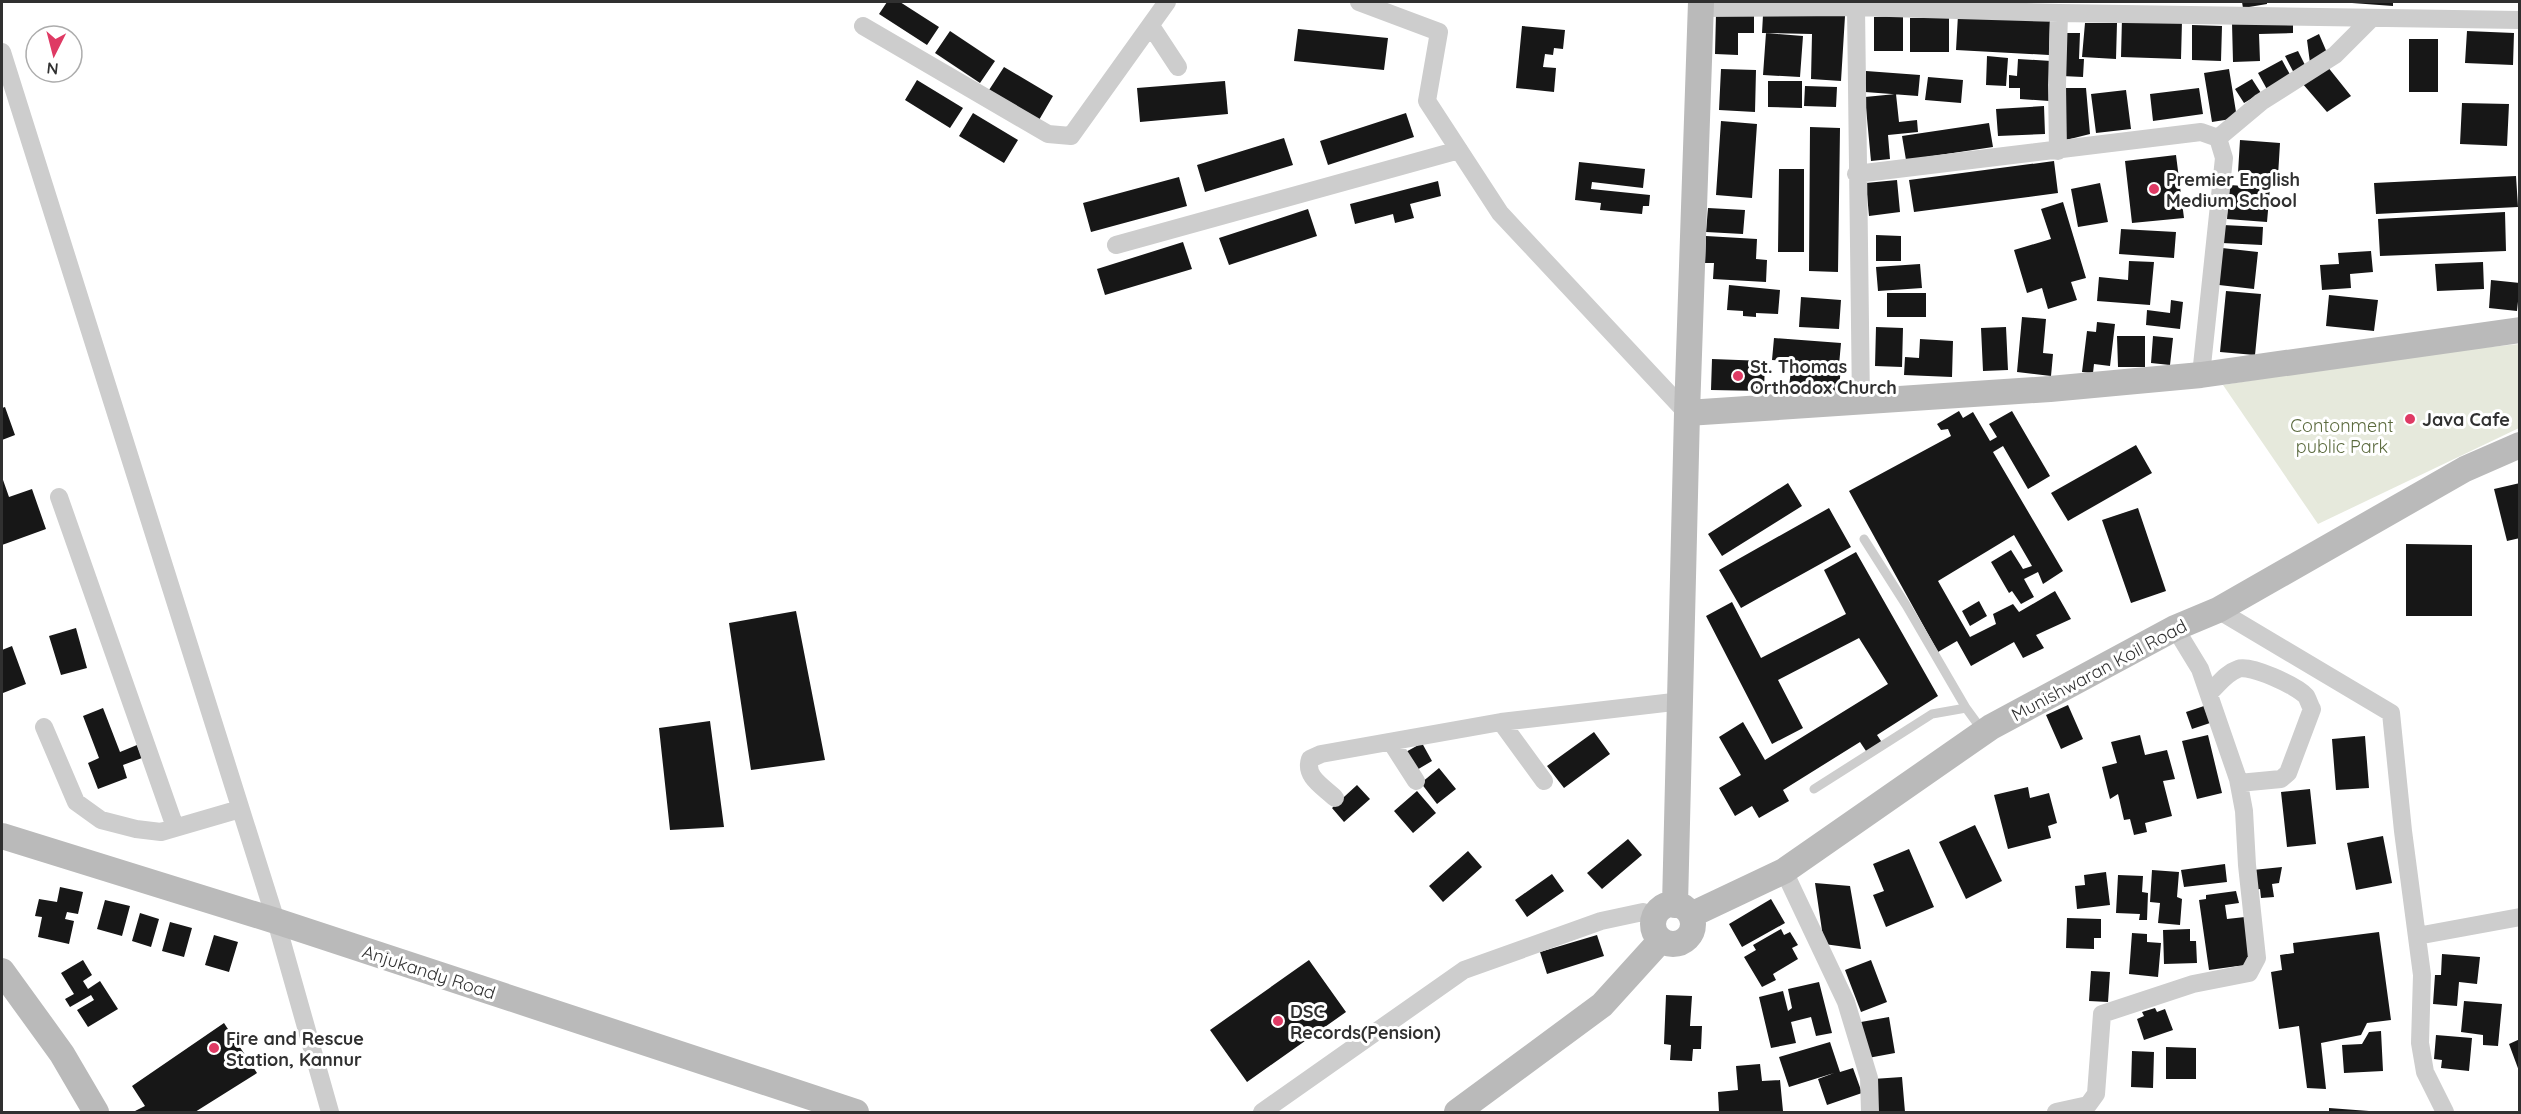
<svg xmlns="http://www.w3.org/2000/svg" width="2521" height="1114" viewBox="0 0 2521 1114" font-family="Quicksand,sans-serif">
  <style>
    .green { fill: #e6e9dc }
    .building { fill: #171717 }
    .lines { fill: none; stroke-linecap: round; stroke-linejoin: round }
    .lane { stroke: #cdcdcd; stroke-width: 9 }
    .street { stroke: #cdcdcd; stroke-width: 18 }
    .secondary { stroke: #bababa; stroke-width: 26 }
    .poi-dot { fill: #df3a64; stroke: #fff; stroke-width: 2 }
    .labels { text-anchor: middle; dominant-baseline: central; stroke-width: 6; stroke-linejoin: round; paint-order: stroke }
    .poi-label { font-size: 18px; font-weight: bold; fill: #303030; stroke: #fff; text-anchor: start }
    .park-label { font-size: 18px; fill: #5b6a3e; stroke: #fff }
    .street-label { font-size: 18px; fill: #303030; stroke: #fff }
  </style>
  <rect width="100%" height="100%" fill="#fff"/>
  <!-- green -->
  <path class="green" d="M2519,344V428L2318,524L2223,385L2392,357Z"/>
  <!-- building -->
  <path class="building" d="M887,2H900L939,27L927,45L879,14Z
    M2242,2H2267V4L2243,8Z
    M2353,2H2393V6L2352,3Z
    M1716,14L1754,15V33H1738V55L1715,54Z
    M1763,15L1845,16L1841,81L1811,79L1812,34L1762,33Z
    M1958,15L2050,20L2049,55L1956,50Z
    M1903,16V51H1874V17Z
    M1910,18H1949V52H1910Z
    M2122,18L2182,21L2181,59L2121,57Z
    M2293,21V33L2259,34L2260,61L2233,62L2232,23Z
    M2085,23H2117L2116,59L2082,57Z
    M2192,25L2222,26L2221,61L2192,60Z
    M1522,26L1565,30L1563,49L1554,48L1553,55L1545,54L1543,67L1556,68L1554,92L1516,88Z
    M1298,29L1388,38L1384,70L1294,61Z
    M950,31L995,61L980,83L935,53Z
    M2467,31L2514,33L2513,65L2465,63Z
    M1766,33L1803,36L1800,77L1763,75Z
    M2063,33H2080L2079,59H2084L2083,77L2062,76Z
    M2319,34L2328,55L2310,63L2307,40Z
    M2409,39H2438V92H2409Z
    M2298,51L2306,67L2295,75L2285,56Z
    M1987,56L2008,58L2006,86L1986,85Z
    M2018,59L2051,61L2049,101L2020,99V88H2009V75L2017,76Z
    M2282,60L2293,80L2269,93L2258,73Z
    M2327,66L2351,96L2327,112L2302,83Z
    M1004,67L1053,96L1039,120L989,90Z
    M1721,69L1756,70L1755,112L1719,110Z
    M2229,69L2237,118L2212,122L2204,73Z
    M1866,71L1920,75L1918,96L1865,92Z
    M1928,77L1963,80L1961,103L1925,100Z
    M2252,79L2261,93L2244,103L2235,89Z
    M917,80L963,108L950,128L905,100Z
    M1225,81L1228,114L1140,122L1137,88Z
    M1768,81H1802V108L1768,107Z
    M1805,86L1837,87L1836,107L1804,106Z
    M2061,88H2086L2090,134L2066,140Z
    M2199,88L2203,114L2153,121L2150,94Z
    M2126,90L2131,129L2096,133L2091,94Z
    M1896,94L1899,122L1917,120L1918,132L1888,135L1890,159L1871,161L1865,97Z
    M2462,103L2509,104L2507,146L2460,144Z
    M2044,106L2045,134L1998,136L1996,109Z
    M973,113L1018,140L1004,163L959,136Z
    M1406,113L1414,137L1328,165L1320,141Z
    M1721,121L1757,124L1752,198L1716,195Z
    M1989,123L1993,147L1906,160L1902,136Z
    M1810,127L1840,128L1838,272L1809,271Z
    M1284,138L1293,165L1205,192L1197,165Z
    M2240,140L2280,143L2278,176L2238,173Z
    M2176,155L2184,218L2132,223L2125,161Z
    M2054,161L2058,193L1914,212L1909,180Z
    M1579,162L1645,169L1643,188L1592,182L1591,189L1650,195L1649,206H1643L1642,214L1600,210L1601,203L1575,200Z
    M1779,169H1804V252H1778Z
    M2516,176L2518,207L2376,214L2374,183Z
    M1179,177L1187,206L1091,232L1083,203Z
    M1897,180L1900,212L1869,216L1866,183Z
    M1438,181L1441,196L1410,204L1414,218L1395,223L1393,214L1355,224L1350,204Z
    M2100,183L2108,222L2078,227L2071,189Z
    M2230,185L2270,188L2267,222L2227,219Z
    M2063,202L2086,278L2071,282L2077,300L2048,309L2042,288L2027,293L2014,250L2051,239L2041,209Z
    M1708,208L1745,210L1743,234L1706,232Z
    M1308,209L1317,236L1229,265L1219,238Z
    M2505,212L2506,251L2380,256L2378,219Z
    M2223,225L2263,227L2262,245L2222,243Z
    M2121,229L2176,232L2174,258L2119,254Z
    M1876,235L1901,236V261H1876Z
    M1706,236L1757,239L1756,259L1767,260L1766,282L1713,279L1714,263H1705Z
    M1183,242L1192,269L1105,295L1097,269Z
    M2222,248L2258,252L2254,289L2219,285Z
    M2371,251L2373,272L2350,274L2351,288L2322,290L2320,265L2339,264L2338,253Z
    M2129,261L2154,262L2150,305L2097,301L2099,277L2128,280Z
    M2483,262L2484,289L2437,291L2435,264Z
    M1920,264L1922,288L1878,291L1876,267Z
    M2491,280L2520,283L2517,311L2489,308Z
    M1729,285L1780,290L1778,314L1756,313V317L1743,316V311L1727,310Z
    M2226,291L2261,294L2255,355L2220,352Z
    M1887,293H1926V317H1887Z
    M2329,295L2378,300L2374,331L2326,326Z
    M1801,297L1841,300L1839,329L1799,327Z
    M2171,300L2183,302L2180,329L2146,325L2147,310L2170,313Z
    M2022,317L2046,319L2043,353L2053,354L2051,376L2017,372Z
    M2097,322L2115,324L2110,366L2094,364L2093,373L2082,372L2087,331L2096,332Z
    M1876,327L1903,328L1902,367L1875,366Z
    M2006,327L2008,370L1983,371L1981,328Z
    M2117,336H2145V367H2118Z
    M2153,336L2173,338L2170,365L2151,363Z
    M1774,338L1841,343L1839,365L1772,360Z
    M1920,339L1953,341L1952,377L1904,375L1905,357L1919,358Z
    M1712,359L1765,361L1764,391L1711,390Z
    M1792,364L1841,370L1838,393L1789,386Z
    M5,407L15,435L2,440V408Z
    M1959,411L1963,418L1973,412L1990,441L1997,437L1989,424L2012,411L2050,476L2028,489L2003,446L1993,452L2063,571L2043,584L2038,572L2024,579L2034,597L2021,604L2012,591L2009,593L1991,562L2011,550L2023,569L2032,566L2014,535L1938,581L1970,637L1996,624L1993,614L2013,604L2019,612L2055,591L2071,619L2036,635L2044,648L2023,658L2014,642L1971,666L1957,641L1938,652L1849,491L1951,436L1948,429L1941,430L1937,424Z
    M2136,445L2152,473L2068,521L2051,493Z
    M2,477L9,497L32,489L46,529L2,545Z
    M1788,483L1802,506L1722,556L1708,534Z
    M2520,483V538L2507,541L2494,489Z
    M1829,508L1851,547L1741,608L1719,570Z
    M2138,508L2166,591L2131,603L2102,520Z
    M2406,544L2472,545V616H2406Z
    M1856,552L1938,696L1877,735L1885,747L1870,757L1860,742L1783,790L1789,801L1759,818L1752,806L1735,816L1719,788L1741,775L1719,737L1743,722L1765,760L1888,684L1859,638L1778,680L1803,728L1772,744L1706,616L1732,602L1761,658L1846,614L1824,570Z
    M1979,601L1987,616L1970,626L1962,611Z
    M796,611L825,760L751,770L729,623Z
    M76,628L87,668L61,675L49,636Z
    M12,646L26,684L3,693L2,650Z
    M2068,705L2083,739L2061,749L2046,715Z
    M2204,706L2210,723L2192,729L2186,712Z
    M103,708L120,752L137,745L142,758L123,765L127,778L98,789L88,763L99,758L83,716Z
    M710,721L724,827L670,830L659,728Z
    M1594,732L1610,754L1564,788L1547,766Z
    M2140,735L2145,755L2167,750L2175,779L2163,781L2172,816L2145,823L2147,832L2134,835L2130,819L2124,820L2118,794L2110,799L2102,767L2117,763L2111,742Z
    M2208,735L2222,793L2197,799L2182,741Z
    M2365,736L2369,788L2336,790L2332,739Z
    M1422,743L1432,761L1415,771L1404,753Z
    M1439,768L1456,789L1437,804L1421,783Z
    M1357,785L1370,799L1344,822L1332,808Z
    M2028,787L2030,798L2049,793L2057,823L2048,826L2051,838L2008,849L1994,795Z
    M2310,789L2316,844L2287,847L2281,792Z
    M1417,791L1436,813L1413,833L1394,811Z
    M1975,825L2002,881L1966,899L1939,842Z
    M2383,836L2392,883L2356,890L2347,843Z
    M1628,839L1642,855L1602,889L1587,873Z
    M1909,849L1934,907L1886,927L1873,895L1884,891L1873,864Z
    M1468,851L1482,867L1443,902L1429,886Z
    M2225,864L2227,882L2184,887L2181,870Z
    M2282,867L2279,883L2272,884L2274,897L2261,898L2260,889L2255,890L2253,870Z
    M2152,870L2179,872L2177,897L2182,899L2180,925L2158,923L2160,903L2150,902Z
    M2106,872L2110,905L2077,909L2075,886L2085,885L2084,875Z
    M1552,874L1564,891L1527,917L1515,900Z
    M2118,875L2143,876L2142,892L2148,893L2147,920H2139L2140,914L2116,913Z
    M1815,883L1850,886L1861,949L1824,944Z
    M60,887L83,892L78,914L67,912L65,919L74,921L69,944L38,937L42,917L35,916L39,899L57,902Z
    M2236,891L2239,903L2225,905L2227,919L2245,917L2252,964L2209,970L2199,900L2206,899V895Z
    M1771,899L1785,923L1742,947L1729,924Z
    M105,900L130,906L122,936L97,929Z
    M140,913L159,919L151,947L132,941Z
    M2067,918L2101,919V938H2094V949L2066,948Z
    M170,922L192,928L184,957L162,951Z
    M1781,929L1784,935L1790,932L1798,945L1792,948L1798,959L1773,974L1776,980L1762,987L1744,957L1756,950L1753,945Z
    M2190,929V941H2196L2197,963L2164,964L2163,930Z
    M2379,932L2391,1020L2367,1023L2361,1035L2321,1043L2326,1089L2307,1088L2299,1026L2279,1029L2271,972L2282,970L2280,955L2294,953L2293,943Z
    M2132,933L2147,934V942L2161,943L2158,977L2129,974Z
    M214,935L238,942L229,972L205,965Z
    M1597,935L1604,956L1547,974L1540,952Z
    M2442,954L2480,957L2477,984L2459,982L2457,1006L2433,1004L2435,975H2441Z
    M83,960L92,975L83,981L88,989L100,981L118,1009L88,1027L77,1010L94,1000L91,995L70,1007L65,999L74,994L61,973Z
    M1309,960L1346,1012L1247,1082L1210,1030Z
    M1871,960L1887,1002L1861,1012L1845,970Z
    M2091,971L2110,972L2108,1002L2089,1001Z
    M1819,982L1832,1033L1816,1036L1811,1017L1791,1022L1796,1043L1771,1048L1759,997L1783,991L1788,1011L1792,1008L1788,989Z
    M1666,995L1692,996L1690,1026H1702L1701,1049H1693L1692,1061L1670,1060L1671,1045L1664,1044Z
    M2464,1001L2502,1004L2498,1046L2483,1045V1035L2461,1032Z
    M2155,1008L2157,1012L2165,1009L2173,1030L2144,1040L2137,1019L2144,1016L2142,1012Z
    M1889,1017L1895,1053L1868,1058L1861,1022Z
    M224,1023L257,1073L195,1112H133L145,1106L132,1086Z
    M2381,1031L2383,1071L2344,1073L2342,1045L2362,1044L2369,1032Z
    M2436,1035L2472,1038L2469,1071L2441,1068L2442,1060L2434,1059Z
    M2520,1039V1071H2519L2509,1044Z
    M1830,1042L1840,1072L1853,1068L1862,1093L1827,1105L1818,1079L1834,1073L1789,1087L1779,1057Z
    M2166,1047L2196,1048V1079H2166Z
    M2132,1051L2154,1052L2153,1088L2131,1087Z
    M1760,1064L1762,1081L1780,1080L1783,1111L1719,1112L1718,1092L1738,1090L1736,1066Z
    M1902,1077L1905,1112H1876L1873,1079Z
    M2329,1108L2369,1111V1112H2329Z"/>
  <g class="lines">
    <!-- lane -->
    <path class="lane" d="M1864,539L1906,605L1966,708
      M1814,789L1932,714L1966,708L1982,730"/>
    <!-- street -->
    <path class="street" d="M1359,2L1439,32L1427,101L1500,213L1687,413
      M1701,8L1856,7
      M863,26L1048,134L1071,136L1167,2
      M1151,26L1178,67
      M2,52L276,921L330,1112
      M2218,138L2261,102L2335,55L2372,18
      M2058,151L2057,85L2059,13
      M1856,174L2201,132L2218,138
      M1116,245L1459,150
      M2201,375L2224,158L2218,138
      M1861,403L1856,7L2059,13L2520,20
      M59,497L175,827
      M2218,610L2391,713L2403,831L2422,975L2420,1043L2425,1072L2445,1112
      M2209,693C2218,685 2226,673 2238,669C2250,664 2297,686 2306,696C2308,699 2310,706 2312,709L2288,773L2281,779L2239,783
      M1501,722L1544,781
      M44,727L76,802L101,820L136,829L161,832L240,809
      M1391,742L1416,781
      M1335,798C1324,787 1304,777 1310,759L1321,754L1501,722L1682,701
      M1784,871L1846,1002L1869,1078L1870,1112
      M2417,936L2520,917
      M1262,1112L1464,970L1601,921L1643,912L1654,917
      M2056,1112L2088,1105L2096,1094L2102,1014L2193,984L2249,973L2257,958L2247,865L2244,811L2238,779L2200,669L2175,628"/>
    <!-- secondary -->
    <path class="secondary" d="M1687,413L2050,389L2201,375L2520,330
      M2,836L276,921L856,1112
      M1653 924a20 20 0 1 1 40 0a20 20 0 1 1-40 0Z
      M1675,905L1687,413L1701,2
      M1691,915L1784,871L1991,727L2175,628L2218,610L2465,469L2520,445
      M2,971L62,1054L96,1112
      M1457,1112L1602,1005L1661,940"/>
  </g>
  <!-- markers -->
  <g class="poi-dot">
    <circle cx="2154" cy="189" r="6"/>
    <circle cx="1738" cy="376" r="6"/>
    <circle cx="2410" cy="419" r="6"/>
    <circle cx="1278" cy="1021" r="6"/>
    <circle cx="214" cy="1048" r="6"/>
  </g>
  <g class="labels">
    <!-- poi labels -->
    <g class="poi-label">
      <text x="2166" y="179">Premier English<tspan x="2166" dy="21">Medium School</tspan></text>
      <text x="1750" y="366">St. Thomas<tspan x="1750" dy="21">Orthodox Church</tspan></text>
      <text x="2422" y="419">Java Cafe</text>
      <text x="1290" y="1011">DSC<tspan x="1290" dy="21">Records(Pension)</tspan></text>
      <text x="226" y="1038">Fire and Rescue<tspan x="226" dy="21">Station, Kannur</tspan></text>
    </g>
    <!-- park labels -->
    <g class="park-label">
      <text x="2342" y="425">Contonment<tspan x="2342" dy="21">public Park</tspan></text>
    </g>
    <!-- street labels -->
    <g class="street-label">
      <text transform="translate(2099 670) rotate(-28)">Munishwaran Koil Road</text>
      <text transform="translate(429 972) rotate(18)">Anjukandy Road</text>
    </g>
  </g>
  <!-- border -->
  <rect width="2521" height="1114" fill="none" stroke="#303030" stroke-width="6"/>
  <!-- north arrow -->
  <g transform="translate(54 54) rotate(186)"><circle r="28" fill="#ffffff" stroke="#acacac" stroke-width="1.5"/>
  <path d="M0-4.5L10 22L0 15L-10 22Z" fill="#df3a64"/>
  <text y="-9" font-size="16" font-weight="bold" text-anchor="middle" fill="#303030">N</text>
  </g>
</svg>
